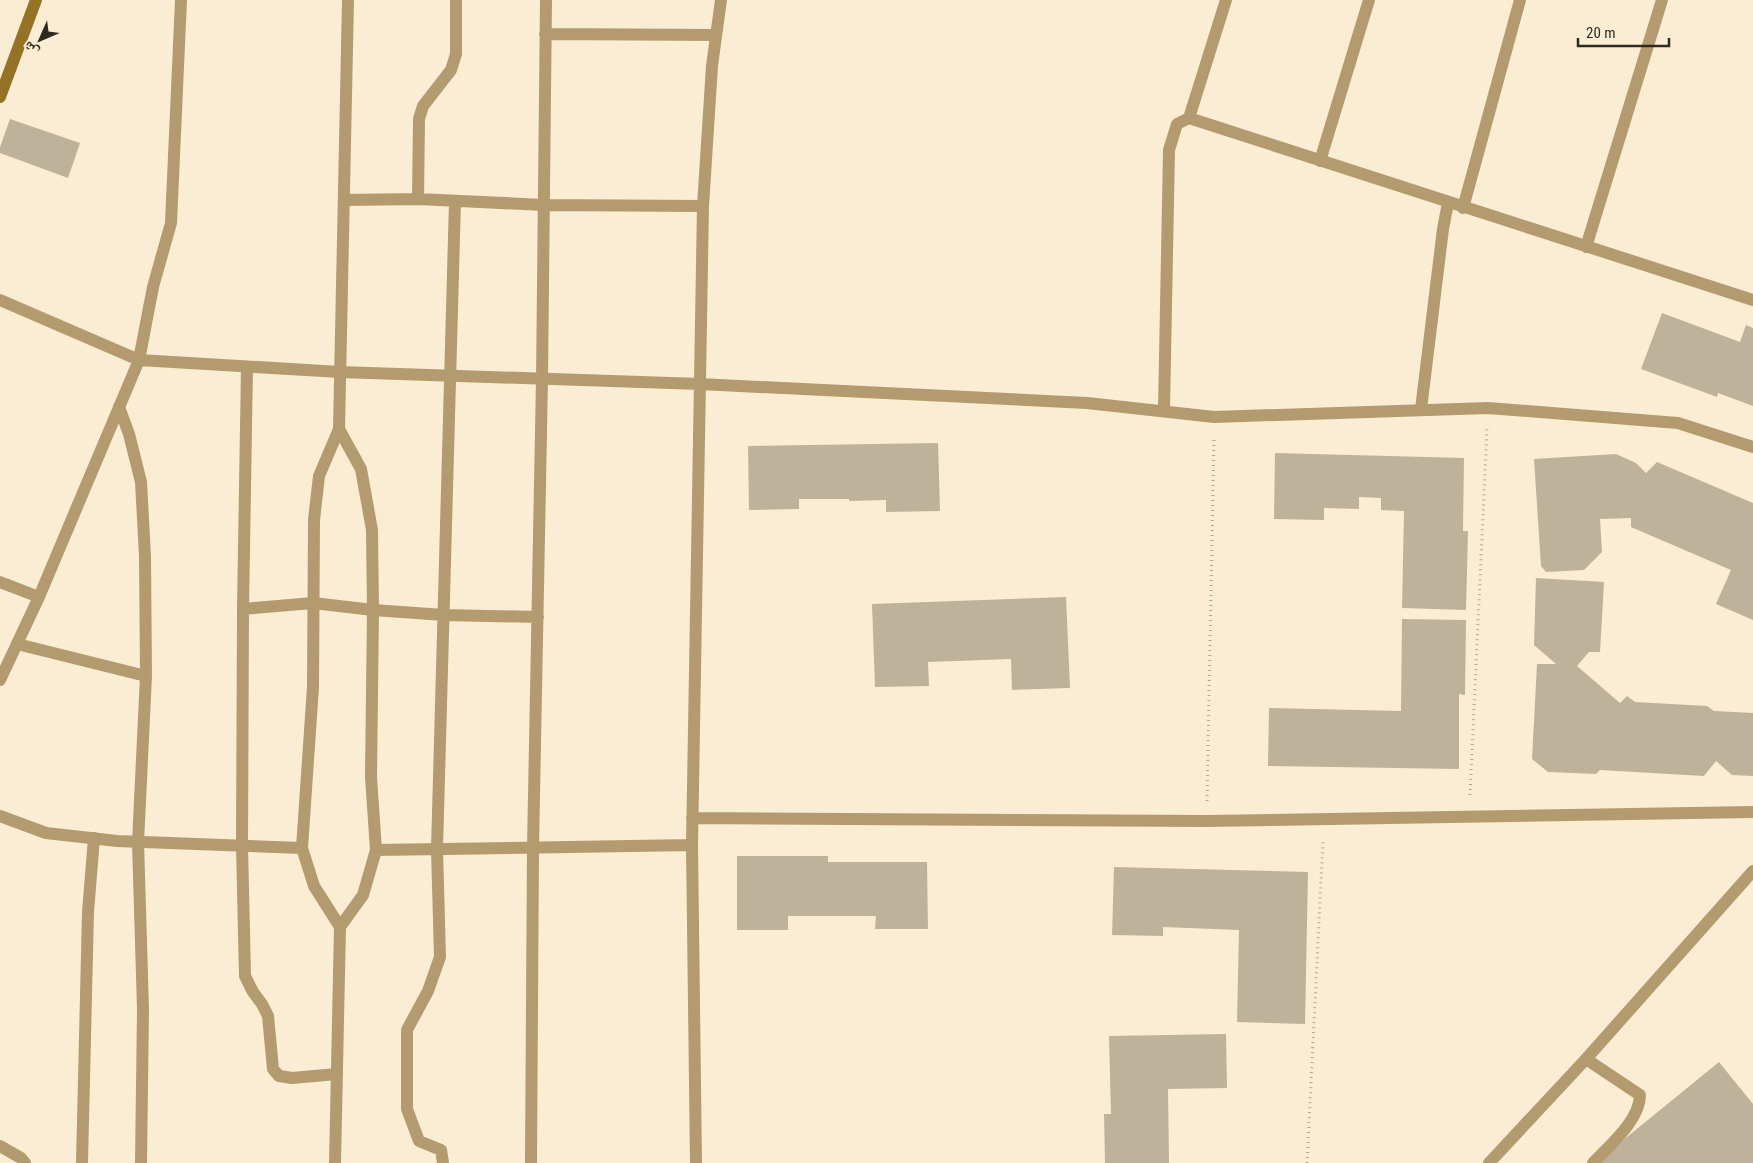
<svg xmlns="http://www.w3.org/2000/svg" width="1753" height="1163" viewBox="0 0 1753 1163" font-family="'Roboto Condensed','Noto Naskh Arabic',sans-serif">
  <style>
    .building { fill: #bfb29a }
    .lines { fill: none; stroke-linecap: round; stroke-linejoin: round }
    .path { stroke: #b2a895; stroke-width: 3; stroke-dasharray: 1 4; stroke-linecap: butt }
    .service { stroke: #b49b6f; stroke-width: 12 }
    .minor { stroke: #b49b6f; stroke-width: 12 }
    .secondary { stroke: #967227; stroke-width: 12 }
  </style>
  <rect width="100%" height="100%" fill="#faedd4"/>
  <!-- building -->
  <path class="building" d="M10,119L80,143L68,178L0,153V147Z
    M1662,313L1740,342L1746,325L1753,328V406L1718,393L1717,397L1641,369Z
    M938,443L940,511L886,512V500L849,501V499H799V509L749,510L748,446Z
    M1275,453L1464,458L1463,531H1468L1466,610L1402,608L1404,511L1381,510V498L1359,497V509L1324,508V520L1274,519Z
    M1616,454L1636,463L1646,473L1657,462L1753,503V620L1716,604L1731,570L1631,527V518L1600,519L1602,552L1584,570L1546,572L1541,566L1534,459Z
    M1536,578L1604,582L1600,652H1589L1577,666L1620,703L1627,696L1635,702L1707,706L1714,711L1753,713V776L1732,775L1716,761L1704,776L1600,770L1596,774L1548,772L1532,759L1537,664H1556L1534,645Z
    M1066,597L1070,688L1012,690L1011,659L928,662L929,686L875,687L872,604Z
    M1402,619L1466,620L1465,695L1459,694V769L1268,766L1269,708L1401,711Z
    M737,856H828V862H927L928,929H875L876,916H788V930H737Z
    M1114,867L1308,872L1305,1024L1237,1022L1239,930L1163,927V936L1112,935Z
    M1226,1034L1227,1088L1168,1089L1169,1163H1105L1104,1114H1111L1109,1036Z
    M1719,1062L1753,1104V1163H1595Z"/>
  <g class="lines">
    <!-- path -->
    <path class="path" d="M1470,795L1487,429
      M1207,801L1214,437
      M1307,1163L1323,841"/>
    <!-- service -->
    <path class="service" d="M545,34L716,35
      M418,199L419,119L423,106L451,70L456,54V0
      M344,200L418,199L544,205L703,206
      M119,407L129,434L141,482L145,556L146,676L138,842L143,1009L141,1163
      M313,603L373,610L444,615L538,617
      M17,644L146,676
      M242,846L245,976L253,992L262,1004L268,1016L273,1069L279,1076L292,1078L337,1074
      M1586,1059L1640,1095C1640,1120 1610,1145 1593,1163
      M82,1163L88,912L94,838
      M443,1163L441,1150L419,1141L407,1109V1030L428,991L440,957L437,849L455,201
      M531,1163L533,848L542,379L546,0"/>
    <!-- minor -->
    <path class="minor" d="M1189,118L1226,0
      M1320,161L1369,0
      M1463,208L1520,0
      M1586,247L1662,0
      M0,300L139,360L340,372L700,384L1087,403L1214,417L1488,408L1678,423L1753,447
      M1421,409L1443,229L1448,203
      M1164,410L1169,150L1177,124L1189,118L1753,300
      M339,429L361,469L372,530L373,610L371,777L376,850L363,895L340,927
      M0,582L39,597
      M243,609L313,603
      M0,680L39,597L139,360L153,287L171,223L181,0
      M0,816L46,833L117,841L302,848
      M692,818L1206,821L1753,812
      M242,846L243,609L247,367
      M376,850L692,845
      M0,1146L21,1158L25,1163
      M335,1163L340,927L314,886L302,848L313,687L314,520L319,476L339,429L348,0
      M696,1163L692,845L703,206L712,66L721,0
      M1489,1163L1586,1059L1753,871"/>
    <!-- secondary -->
    <path class="secondary" d="M0,97L36,0"/>
  </g>
  <!-- north arrow -->
  <g transform="translate(40 40) rotate(225)" stroke="#faedd4" stroke-width="4" paint-order="stroke">
  <path d="M0-4L9 19L0 12L-9 19Z" fill="#2f2a21"/>
  <text y="-8" font-size="14" font-weight="bold" text-anchor="middle" fill="#2f2a21">ش</text>
  </g>
  <!-- scale -->
  <path d="M1578 38v8h91v-8" fill="none" stroke="#2f2a21" stroke-width="2.5"/>
  <text x="1586" y="38" font-size="15" fill="#2f2a21" stroke="#faedd4" stroke-width="4" paint-order="stroke">20 m</text>
</svg>
